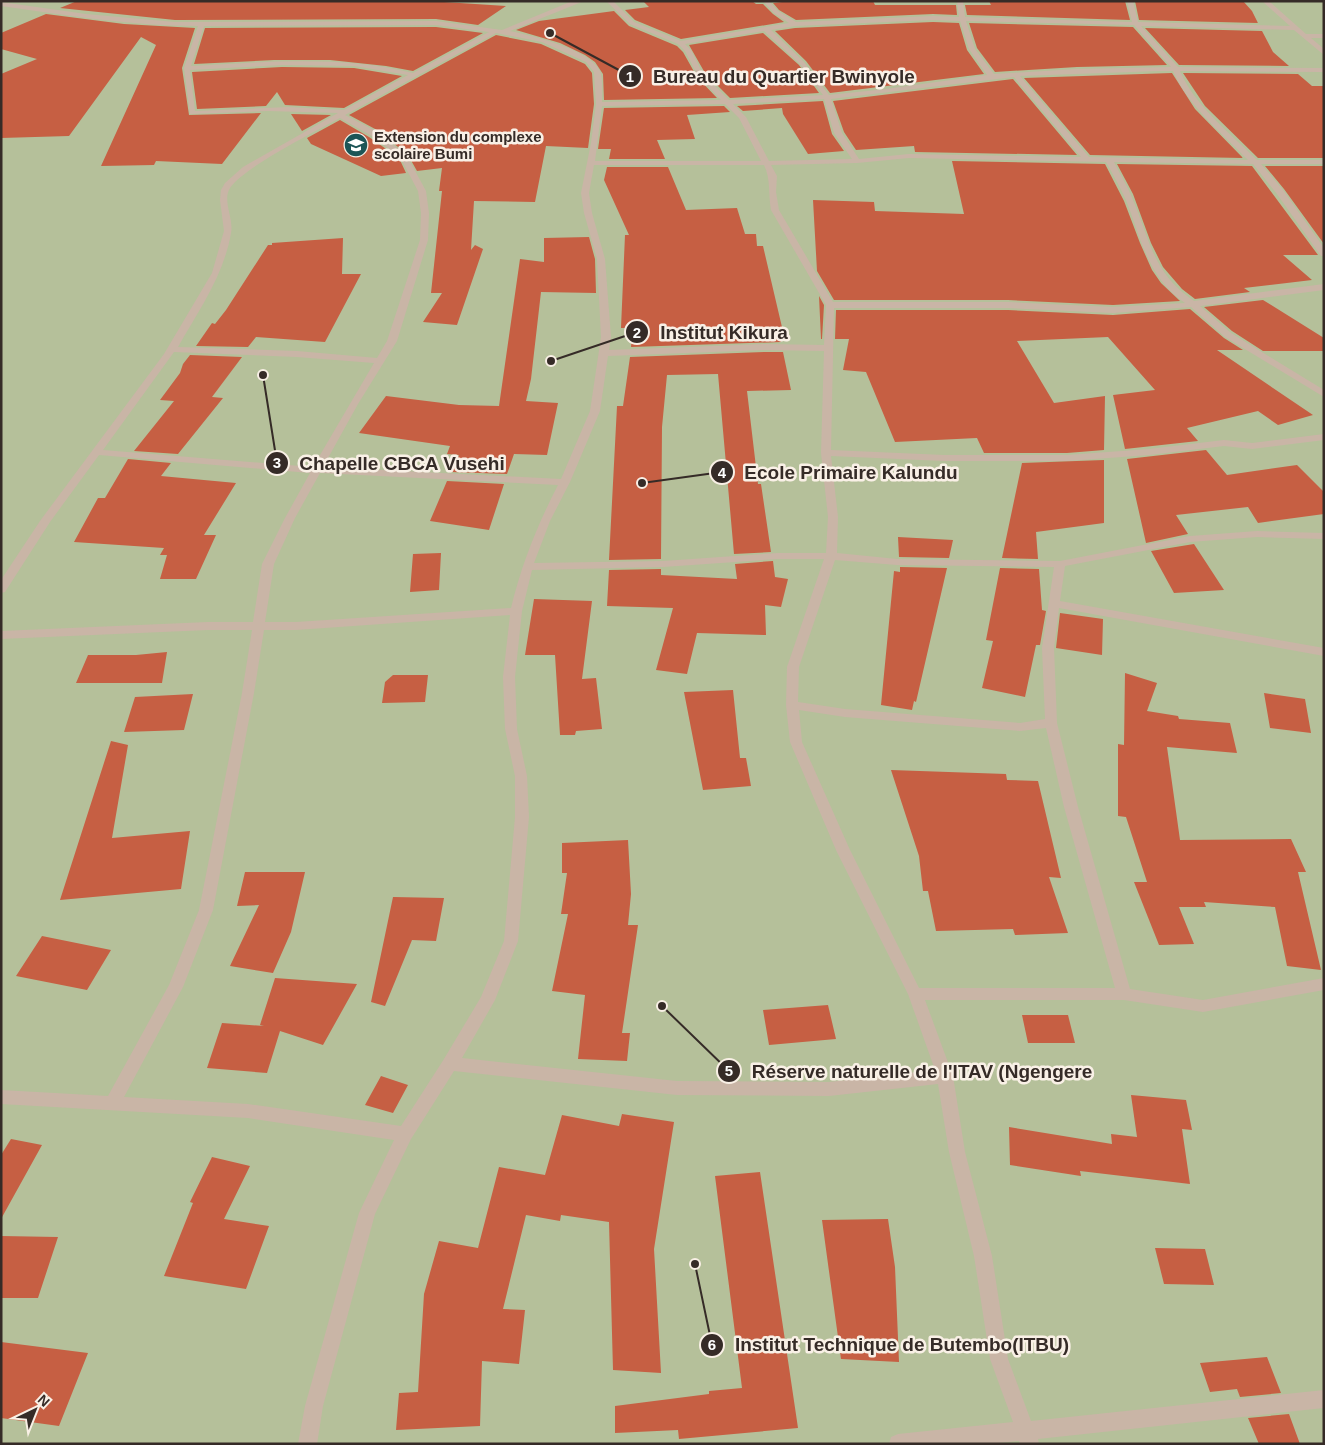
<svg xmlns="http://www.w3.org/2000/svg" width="1325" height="1445" viewBox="0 0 1325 1445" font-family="Helvetica,sans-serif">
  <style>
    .green { fill: #b5c09a }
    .building { fill: #c65f43 }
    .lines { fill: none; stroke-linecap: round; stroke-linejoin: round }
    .minor { fill: #c9b5a6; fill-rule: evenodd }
    .labels { text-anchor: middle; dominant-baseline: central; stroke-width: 5; stroke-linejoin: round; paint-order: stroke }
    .far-poi-label { font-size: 15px; font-weight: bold; fill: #352b27; stroke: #f9f0e6; text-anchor: start }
    .leader { fill: none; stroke: #352b27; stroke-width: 2 }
    .callout-dot { fill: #352b27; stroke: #f9f0e6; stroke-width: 2 }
    .mark-label { font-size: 15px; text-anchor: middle; font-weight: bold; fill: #fff }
    .callout-label { font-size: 19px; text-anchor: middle; font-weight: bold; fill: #352b27; stroke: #f9f0e6; stroke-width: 5; stroke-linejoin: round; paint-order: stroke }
  </style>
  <rect width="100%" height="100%" fill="#f1e6da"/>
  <!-- green -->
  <path class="green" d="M1,1H1324V1444H1Z"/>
  <!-- building -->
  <path class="building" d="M77,1H429L506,6L478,25L436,19L175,20L60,8Z
    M643,1H752L756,4H763L773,14L784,22L681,39L635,20L625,10L649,7Z
    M791,1H873L875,5H956L957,15L933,14L796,20L779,10L773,3Z
    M989,1H1125L1130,20L967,15L965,5H991Z
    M1135,1H1243L1252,11L1258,23L1139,20Z
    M614,11L629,26L677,46L683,52L697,77L717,98L604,100L603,74L595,62L585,55L560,43L516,30L539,21Z
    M46,14L124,24L195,28L182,68L189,115L261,113L222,164L156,161L154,165L101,166L156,45L141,37L69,136L1,138V74L37,59L1,49V33Z
    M933,22L959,23L967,50L984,74L830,93L806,61L775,31L795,28Z
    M969,23L1133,27L1167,65L1077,67L995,72L977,48Z
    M436,27L483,33L413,71L386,66L330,60H274L194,64L205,28Z
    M1145,28L1262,31L1273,52L1289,66L1179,65Z
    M763,33L799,65L819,93L730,98L705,73L689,45Z
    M496,35L541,44L585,64L592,73L594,104L588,148L546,146L535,202L474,201L471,250L475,245L483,249L457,325L423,322L442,293H431L442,191H439L442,168L417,171L408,155L377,130L349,115Z
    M282,67L354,68L402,76L344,108L285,105L277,92L266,106L197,109L192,72Z
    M1172,73L1195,109L1243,158L1090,155L1024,78Z
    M1183,73L1298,74L1312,86H1324V158H1258L1205,106Z
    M1013,79L1077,155L915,152L914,146L856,150L844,132L833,101Z
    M823,101L832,134L844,151L808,154L783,114L782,108L743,111L737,106Z
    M724,106L730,112L687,115L695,139L657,140L665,159H609L611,149H598L604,108Z
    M291,114L331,115L302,131Z
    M340,120L369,137L399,158L406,173L381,176L311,144L307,138Z
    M952,161L1105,164L1124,201L1140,243L1152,270L1161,283L1180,301L1113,305L1008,300H834L817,271L813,200L874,202L875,211L964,214Z
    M1117,164L1252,166L1318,255H1283L1312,280L1244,288L1250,292L1195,299L1182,289L1163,267L1151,243L1133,194Z
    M1265,166H1324V244L1284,189Z
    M607,167H668L686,210L737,208L745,234H756L757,246H763L785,340H780L781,342L631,347L633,328H621L625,235H629L604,180Z
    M589,237L595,259L596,293L541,292L531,379L526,401L558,403L547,455L514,454L507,474L451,472L459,455L447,454L450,446L359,433L386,396L459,405L499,406L520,259L544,262V238Z
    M343,238L342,274H361L325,342L256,337L248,347L196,346L212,323L215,324L226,310L268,245H272V243Z
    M819,296L824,305L822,339H821Z
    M1263,300L1324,338V351H1263L1232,331L1204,307Z
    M1190,309L1224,338L1243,350H1217L1313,415L1278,425L1258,411L1187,428L1198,441L1125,449L1113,395L1155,390L1108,337L1017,341L1054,403L1105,396L1104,450L1067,453H984L977,438L895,442L866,372L843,370L849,339H835L836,310H1008L1113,315Z
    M764,352H783L791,390L747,391L758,484H761L771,552L734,554L718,374L667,375L662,427L661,559L609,560L617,406H623L630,357Z
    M190,355L242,357L212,397L223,398L178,454L134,451L174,401L160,400L180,373L183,364Z
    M1206,450L1227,475L1297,465L1324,492V514L1258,523L1248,507L1176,515L1188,534L1146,543L1127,459Z
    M128,459L171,463L161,476L236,483L204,535H216L196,579H160L167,555H160L164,548L74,542L98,498H105Z
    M1104,460V523L1036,532L1038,559L1002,558L1022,463Z
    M447,481L504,484L489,530L430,521Z
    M898,537L953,540L949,558L899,557Z
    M1194,544L1224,590L1174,593L1151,551Z
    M441,553L439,590L410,592L413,554Z
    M773,561L775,577L788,579L781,607L765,605L766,635L697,633L687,674L656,670L673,608L607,606L609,570L661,569V575L737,579L735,564Z
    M900,567L947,568L916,702L914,701L912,710L881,705L894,571L900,572Z
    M1000,568L1039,569L1042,610L1046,611L1040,645H1036L1025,697L982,688L993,641L986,640Z
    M534,599L592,601L582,679L596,678L602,729L576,731L575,735H560L555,655H525Z
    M1060,613L1103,619L1102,655L1056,648Z
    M167,652L162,683H76L88,655H136Z
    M1125,673L1157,683L1147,711L1178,716L1179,719L1230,723L1237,753L1167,747L1180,840L1291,839L1306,872H1298L1321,970L1287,966L1275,907L1204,902L1206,907H1179L1194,944L1159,945L1134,882H1147L1126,817L1118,816V744L1124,745Z
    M393,675H428L425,702L382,703L385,682Z
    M733,690L740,758H746L751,786L703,790L684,692Z
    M1264,693L1305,699L1311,733L1270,728Z
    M193,694L184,730L124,732L135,697Z
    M111,741L128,745L112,838L190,831L181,889L60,900Z
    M891,770L1006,774L1007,780L1038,781L1061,878L1049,877L1068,933L1015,935L1013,929L936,931L928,891H923L919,856Z
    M628,840L631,894L628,925H638L622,1033H630L627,1061L578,1059L585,995L552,991L568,914H561L567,873H562V843Z
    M245,872H305L291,932L273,973L230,966L259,905L237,906Z
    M393,897L444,898L436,941L412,940L385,1006L371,1002Z
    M42,936L111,950L87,990L16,976Z
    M275,978L357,984L323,1045L280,1031L267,1073L207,1068L222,1023L264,1026L260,1025Z
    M828,1005L836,1039L769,1045L763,1010Z
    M1022,1015H1068L1075,1043H1028Z
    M381,1076L408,1085L393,1113L365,1105Z
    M1131,1095L1186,1100L1192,1130L1182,1129L1190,1184L1080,1171L1081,1176L1010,1165L1009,1127L1112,1144L1111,1134L1137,1137Z
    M622,1114L674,1122L654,1249L661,1373L613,1370L609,1222L561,1215L560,1221L526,1215L503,1309L525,1310L519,1364L482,1361L480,1426L396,1430L399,1393L418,1392L424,1294L439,1241L478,1248L499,1167L545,1175L562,1115L619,1126Z
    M11,1139L42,1145L1,1219V1155Z
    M212,1157L250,1166L224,1219L269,1226L246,1289L164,1276L193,1203L190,1202Z
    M760,1172L798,1428L679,1439L678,1430L615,1433V1406L709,1394V1391L742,1388L715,1176Z
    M888,1219L895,1267L899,1362L841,1359L822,1220Z
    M1,1236L58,1237L38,1298H1Z
    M1155,1248L1205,1249L1214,1285L1164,1284Z
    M1,1342L88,1353L59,1426L1,1418Z
    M1267,1357L1281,1393L1240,1397L1237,1389L1210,1392L1200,1363Z
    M1289,1414L1300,1444H1259L1248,1418Z"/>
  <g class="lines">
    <!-- minor -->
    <path class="minor" d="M584,1L510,31C533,36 589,49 600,71C603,79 602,93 602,102L721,100L698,76L685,51L678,44L630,24L606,1H613L634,22L681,41L789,23L774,13L763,1H769L778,11L796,22L933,16L959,17L957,1H963L965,17L1132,22L1127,1H1133L1138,22L1290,26L1262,1H1269L1306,34H1324V38H1311L1324,49V55L1294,30L1141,26L1178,67L1324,68V72L1180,71C1195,106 1230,133 1257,160H1324V164H1261L1283,190L1324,248V256H1321L1277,194L1253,164L1114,162C1120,174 1128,187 1133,200C1151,243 1153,273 1194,301L1324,284V290L1200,306L1231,333L1324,390V397L1225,337L1191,307L1113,313L1008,308H834L831,450L944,455H1067L1149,449L1224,440L1252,443L1324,434V440L1252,449L1224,446L1149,455L1067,461H944L831,456L838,517L837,553L897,559L1060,561L1190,536L1257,531L1324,533V539L1257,537L1190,542L1065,566L1060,601L1324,648V656L1059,608L1054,648L1057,723L1078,807L1130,989L1203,1000L1324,978V990L1203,1012L1124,1000H925L953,1076L965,1152L992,1256L1008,1359L1031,1421L1324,1390V1408L1038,1439L1039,1444H1020L1019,1441L990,1444H889L891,1437L898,1434L1013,1422L990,1359L974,1256L949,1152L938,1084L829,1096L677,1095L454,1071L411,1139L375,1214L323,1406L317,1444H298L305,1406L359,1213L394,1140L248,1118L1,1104V1090L108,1096L169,985L199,910L242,693L252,630H208L1,639V631L208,622H253L262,564L285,518L310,473L99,455L50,522L5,592L1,593V580L40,521L164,354L212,273L224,231L220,200L221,190L225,183L243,167L338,113L268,111L190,114L184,68L198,26C132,26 66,15 1,6V2L86,14L175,22L436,21L502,30L570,2ZM933,20L960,21L969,49L987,75L886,89L829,95L804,62L771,30L795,26ZM966,21L1134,25L1171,67L1077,69L994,74L975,49ZM436,25L489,32L413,73C340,55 265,62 191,66L204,26ZM764,31L800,64L823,95L729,100L703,74L691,50L685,44ZM496,33L542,42L586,62L594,72L596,104L591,143L581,193L584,213L597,259L601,337L590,411L561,479L323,467L358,404L397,341L428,240L429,213L426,191L407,156L376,131L345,115ZM282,65L354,66L408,75L344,110L288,107L195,111L190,70ZM1159,71H1173C1188,106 1222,133 1248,160L1089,157L1020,76ZM1014,77L1081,157L909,154L859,159L842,133L831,99ZM824,99L834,133L852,159L769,161L746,117L733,104ZM725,104L739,118L761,161H595L602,106ZM340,118L370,135L400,157L418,191L421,213L420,240L387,341L377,358L297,351L178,347C199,310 224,275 231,233C234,219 222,200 230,188C244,167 316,131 340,118ZM909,158L1106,162C1113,174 1120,187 1126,200C1141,238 1148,278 1185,303L1113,307L1008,302H833L779,210L776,192L777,176L771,165L857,163ZM594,165H764C771,179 768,194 771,210L826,305L824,345L764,344L609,350L611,337L605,259L592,213L589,193ZM764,350L824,351L821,453L828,517L826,553H778L663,561L534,563L550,521L570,482L600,411L608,356ZM174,352L297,357L374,363L313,467L103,450ZM320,473L558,485C537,526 522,563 511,608L296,622H265L274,564L295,518ZM778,559H824L787,667L786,705L790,742L836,850L908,994L935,1070L829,1082L677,1081L462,1058L495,1000L518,941L529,817L527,776L517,729L515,677L522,611L532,570L663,567ZM835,560L897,565L1054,567L1042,648L1045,719L1020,723L845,709L798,702L799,667ZM510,615L503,677L505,729L515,776V817L504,941L481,997L444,1059L401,1126L248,1104L124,1097L183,987L213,910L254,693L264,630H296ZM799,710L845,717L1020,731L1046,728L1064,807L1115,988H919L850,850L802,742Z"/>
  </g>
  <!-- icons -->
  <defs>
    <g id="school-disc" transform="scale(1.25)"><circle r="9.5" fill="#1c5557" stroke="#f9f0e6"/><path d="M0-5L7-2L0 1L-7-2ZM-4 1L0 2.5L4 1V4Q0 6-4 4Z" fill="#fff"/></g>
  </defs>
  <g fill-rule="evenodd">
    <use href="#school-disc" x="356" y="145"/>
  </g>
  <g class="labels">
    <!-- far-poi labels -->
    <g class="far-poi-label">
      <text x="374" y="136">Extension du complexe<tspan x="374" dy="17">scolaire Bumi</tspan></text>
    </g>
  </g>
  <!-- callouts -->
  <path class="leader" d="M550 33L630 76M551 361L637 332M263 375L277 463M642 483L722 472M662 1006L729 1071M695 1264L712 1345"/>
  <g class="callout-dot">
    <circle cx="550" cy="33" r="5"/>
    <circle cx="551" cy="361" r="5"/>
    <circle cx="263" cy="375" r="5"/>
    <circle cx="642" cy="483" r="5"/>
    <circle cx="662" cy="1006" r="5"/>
    <circle cx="695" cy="1264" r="5"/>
    <circle cx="630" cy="76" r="12"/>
    <circle cx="637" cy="332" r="12"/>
    <circle cx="277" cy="463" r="12"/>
    <circle cx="722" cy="472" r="12"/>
    <circle cx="729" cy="1071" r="12"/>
    <circle cx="712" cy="1345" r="12"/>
  </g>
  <g class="mark-label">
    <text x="630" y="82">1</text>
    <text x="637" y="338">2</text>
    <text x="277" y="468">3</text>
    <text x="722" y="478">4</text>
    <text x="729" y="1076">5</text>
    <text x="712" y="1350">6</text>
  </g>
  <g class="callout-label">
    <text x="784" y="83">Bureau du Quartier Bwinyole</text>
    <text x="724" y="339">Institut Kikura</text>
    <text x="402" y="470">Chapelle CBCA Vusehi</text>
    <text x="851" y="479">Ecole Primaire Kalundu</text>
    <text x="922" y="1078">Réserve naturelle de l'ITAV (Ngengere</text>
    <text x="902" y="1351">Institut Technique de Butembo(ITBU)</text>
  </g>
  <!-- border -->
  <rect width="1325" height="1445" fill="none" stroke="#352b27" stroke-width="5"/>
  <!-- north arrow -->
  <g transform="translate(35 1410) rotate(43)" stroke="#f9f0e6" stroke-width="4" paint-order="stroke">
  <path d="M0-4L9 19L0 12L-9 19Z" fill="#352b27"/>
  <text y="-8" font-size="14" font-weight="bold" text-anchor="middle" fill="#352b27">N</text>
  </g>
</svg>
